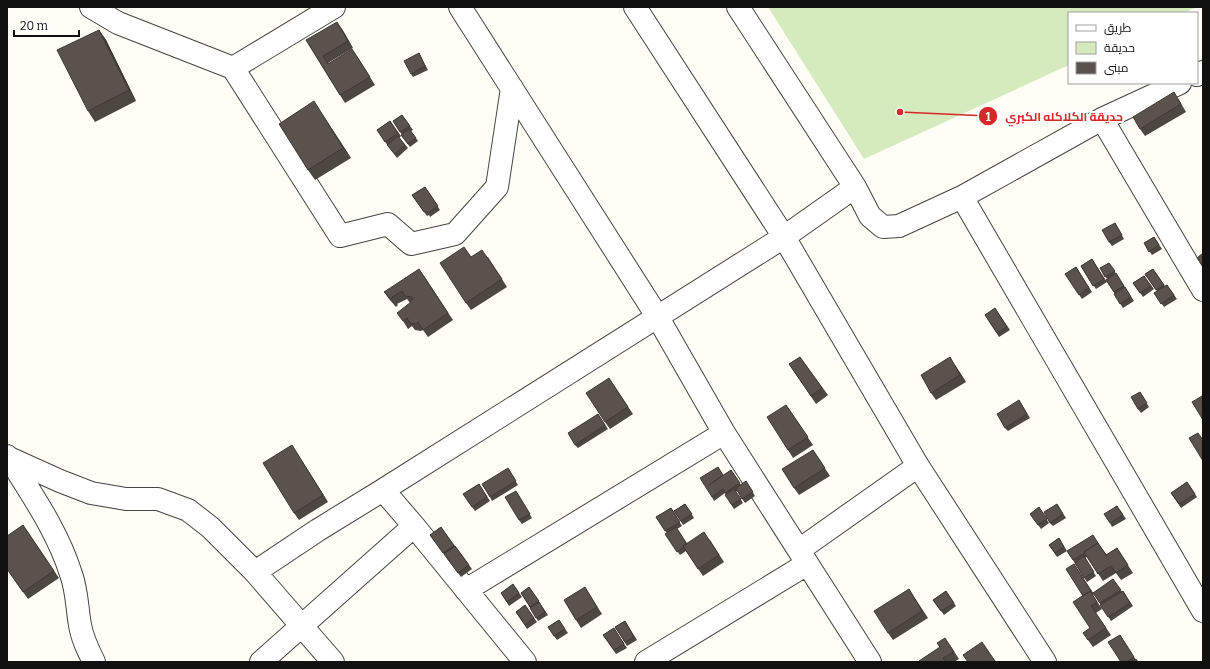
<svg xmlns="http://www.w3.org/2000/svg" width="1210" height="669" viewBox="0 0 1210 669" font-family="Bitter,Cairo,serif">
  <style>
    .green { fill: #d5ebbd }
    .lines { fill: none; stroke-linecap: round; stroke-linejoin: round }
    .street-casing { stroke: #444; stroke-width: 24 }
    .street { stroke: #fff; stroke-width: 22 }
    .wall { fill: #4d4742 }
    .shaded-wall { fill: #3f3936 }
    .building { fill: #5a524d; stroke: #3f3936 }
    .leader { fill: none; stroke: #d62828; stroke-width: 1.5 }
    .callout-dot { fill: #d62828; stroke: #fff; stroke-width: 1.5 }
    .mark-label { font-size: 12px; text-anchor: middle; font-weight: bold; fill: #fff }
    .callout-label { font-size: 12px; text-anchor: middle; font-weight: bold; fill: #d62828; stroke: #fff; stroke-width: 4; stroke-linejoin: round; paint-order: stroke }
  </style>
  <rect width="100%" height="100%" fill="#fffdf5"/>
  <!-- green -->
  <path class="green" d="M768,7H1197L1184,13H1069V65L864,159Z"/>
  <g class="lines">
    <!-- street casing -->
    <g class="street-casing">
      <path id="street" d="M91,7L118,23L233,68L334,7
        M460,7L657,316L724,433L870,662
        M635,7L784,237L918,466L1045,662
        M738,7L855,187L870,216L883,227L899,226L962,197L1102,119L1180,83
        M233,68L340,236L388,224L411,244L455,234L497,187L512,88
        M1197,75L1203,72
        M1102,119L1203,290
        M962,197L1203,611
        M7,456L9,458L60,481L91,493L126,499H158L188,510L210,527L255,572L318,530L383,490L414,526L525,662
        M9,458C32,495 58,532 71,574C77,590 77,608 80,625C82,638 88,650 94,662
        M383,490L784,237L855,187
        M799,550L918,466
        M255,572L333,662
        M466,590L724,433
        M261,662L414,526
        M646,662L807,564"/>
    </g>
    <!-- street -->
    <use href="#street" class="street"/>
  </g>
  <!-- wall -->
  <path class="wall" d="M342,29L353,48L328,63H329L357,56L375,85L345,103L340,95L306,40Z
    M99,30L106,40L136,101L95,122L88,111Z
    M419,53L428,70L413,77L411,74Z
    M1179,100L1186,112L1145,136L1140,129Z
    M321,112L351,158L315,180L308,170Z
    M402,115L413,130L411,131L418,141L410,147L401,135H402L393,121Z
    M390,121L401,136L399,138L408,148L397,158L390,149L377,130Z
    M425,187L440,210L430,217L429,215L427,216L412,195Z
    M1115,223L1124,239L1112,246L1109,242Z
    M1154,237L1162,249L1152,255L1144,243Z
    M471,257H488L507,287L471,310L466,303Z
    M1092,259L1107,282L1096,289L1081,266Z
    M1109,263L1134,301L1123,308L1114,294H1115L1106,280L1107,279L1100,268Z
    M1076,267L1092,292L1082,299L1065,274Z
    M1153,269L1165,286L1167,285L1177,299L1164,307L1154,293L1157,291L1145,274Z
    M424,276L453,320L428,337L423,330L421,331L415,330L412,326L408,329L403,321L410,303L407,299L397,304L398,305L396,307L389,299L384,292Z
    M1144,276L1154,289L1143,297L1133,283Z
    M995,308L1010,330L999,337L985,315Z
    M800,357L828,395L816,404L789,364Z
    M955,365L966,382L936,400L931,393Z
    M614,386L633,414L610,429L605,422Z
    M1140,392L1149,407L1141,413L1138,409Z
    M1019,400L1030,418L1008,431L1005,428Z
    M786,405L813,445L793,458L788,450Z
    M598,414L608,429L578,448L575,445Z
    M813,450L830,476L799,495L794,488Z
    M297,453L328,502L299,520L294,513Z
    M718,467L723,476L731,470L741,485L746,481L755,496L745,503L737,491L736,492L743,503L734,509L725,495H726L725,493L714,501L712,497Z
    M510,472L518,485L492,501L490,497Z
    M1187,482L1197,497L1181,508L1171,493Z
    M479,484L490,501L475,511L463,494Z
    M518,495L532,518L522,524L519,520Z
    M685,504L694,518L683,525L674,511Z
    M1057,504L1066,518L1053,526L1050,523Z
    M1039,507L1049,523L1041,529L1030,514Z
    M671,508L682,526L677,529L687,544L710,540L724,562L703,576L686,551L680,555L665,534L667,533L656,517Z
    M1120,510L1126,519L1112,527L1110,523Z
    M23,525L59,578L28,599L7,569Z
    M441,527L472,569L461,577L446,557L430,535Z
    M1059,538L1067,551L1098,543L1107,555L1117,548L1133,573L1121,580L1116,573L1103,581L1087,557L1085,558L1096,576L1087,582L1067,551L1057,557L1049,545Z
    M1074,564L1094,594L1093,595L1102,609L1096,613L1111,635L1093,647L1083,633L1090,628L1083,596Z
    M1113,579L1121,591H1123L1133,606L1111,621L1093,593Z
    M513,584L522,597L509,606L501,593Z
    M529,587L548,615L538,621L530,608H531L521,593Z
    M909,589L928,618L893,640L888,633Z
    M946,591L956,606L944,615L933,600Z
    M590,595L602,614L581,628L576,620Z
    M525,605L537,622L527,629L516,612Z
    M559,620L568,633L557,640L548,627Z
    M625,621L637,640L627,646L615,627Z
    M614,628L627,648L616,654L603,635Z
    M1120,635L1136,660L1138,662H1121Z
    M950,645L959,659L954,662H919Z"/>
  <!-- shaded-wall -->
  <path class="shaded-wall" d="M337,22L342,29L353,48L348,41Z
    M99,30L106,40L136,101L129,90Z
    M314,101L321,112L351,158L343,148Z
    M950,357L955,365L966,382L960,375Z
    M292,445L297,453L328,502L323,495Z"/>
  <!-- building -->
  <path class="building" d="M337,22L348,41L323,56L328,64L352,49L370,77L340,95L306,40Z
    M99,30L129,90L88,111L57,50Z
    M419,53L425,66L411,74L404,61Z
    M1174,92L1181,104L1140,129L1133,117Z
    M314,101L343,148L308,170L279,124Z
    M402,115L410,126L400,132L393,121Z
    M390,121L398,133L385,142L377,130Z
    M409,129L416,138L408,144L401,135Z
    M398,136L405,145L395,154L387,145Z
    M425,187L438,206L428,213L426,211L424,212L412,195Z
    M1115,223L1122,235L1109,242L1102,230Z
    M1154,237L1159,245L1149,252L1144,243Z
    M464,247L471,257L482,250L502,279L466,303L440,263Z
    M1203,253V265H1202L1197,258Z
    M1092,259L1104,279L1093,286L1081,266Z
    M1109,263L1115,271L1105,277L1100,268Z
    M1076,267L1089,288L1079,295L1065,274Z
    M419,269L448,313L423,330L418,322L416,324L410,323L407,318L403,321L397,313L411,302L410,301L413,299L412,297L405,296L402,291L392,297L393,298L391,299L384,292Z
    M1153,269L1164,285L1156,290L1145,274Z
    M1116,273L1124,286L1114,292L1106,280Z
    M1144,276L1151,286L1140,293L1133,283Z
    M1167,285L1174,295L1161,304L1154,293Z
    M1125,287L1131,297L1120,304L1114,294Z
    M995,308L1007,327L997,333L985,315Z
    M800,357L822,388L811,396L789,364Z
    M950,357L960,375L931,393L921,375Z
    M609,378L628,407L605,422L586,393Z
    M1140,392L1147,403L1138,409L1131,397Z
    M1202,396L1203,398V420L1192,402Z
    M1019,400L1027,414L1005,428L997,414Z
    M786,405L808,437L788,450L767,417Z
    M598,414L605,425L575,445L568,433Z
    M1198,433L1203,440V461L1189,438Z
    M292,445L323,495L294,513L263,463Z
    M813,450L825,468L794,488L782,469Z
    M718,467L723,475L709,485L731,470L740,483L725,493L723,489L712,497L700,478Z
    M508,468L516,481L490,497L482,484Z
    M746,481L753,492L742,499L736,488Z
    M1187,482L1195,494L1179,504L1171,493Z
    M479,484L487,497L472,507L463,494Z
    M734,489L741,499L732,505L725,495Z
    M516,491L530,514L519,520L505,497Z
    M685,504L692,514L681,521L674,511Z
    M1057,504L1063,514L1050,523L1044,512Z
    M1117,506L1123,515L1110,523L1104,514Z
    M1039,507L1047,519L1038,525L1030,514Z
    M671,508L680,522L665,531L656,517Z
    M23,525L54,571L23,592L7,569V536Z
    M441,527L454,546L443,553L430,535Z
    M676,527L687,544L683,546L684,547L677,552L665,534Z
    M704,532L719,555L698,569L683,546Z
    M1093,535L1098,543L1084,552L1085,553L1073,560L1067,551Z
    M1059,538L1064,547L1055,553L1049,545Z
    M1098,543L1106,555L1117,548L1128,565L1116,573L1111,566L1098,574L1084,552Z
    M455,546L469,565L458,573L444,554Z
    M1084,556L1094,572L1084,578L1075,563Z
    M1074,564L1091,591L1083,596L1066,569Z
    M1113,579L1121,590L1100,603L1093,593Z
    M513,584L519,593L507,602L501,593Z
    M529,587L539,601L530,607L521,593Z
    M585,587L597,607L576,620L564,600Z
    M909,589L922,611L888,633L874,611Z
    M946,591L954,603L941,611L933,600Z
    M1090,591L1097,602L1091,606L1106,628L1088,640L1083,633L1090,628L1073,602Z
    M1123,591L1130,603L1108,617L1100,605Z
    M539,602L545,612L536,618L530,608Z
    M525,605L534,618L525,625L516,612Z
    M559,620L565,629L554,636L548,627Z
    M625,621L634,637L625,642L615,627Z
    M614,628L624,644L614,650L603,635Z
    M1120,635L1134,657L1127,662H1121L1108,642Z
    M945,638L954,652L943,658L946,662H919V661L940,647L937,643Z
    M982,642L995,661L993,662H968L963,655Z
    M1136,659L1138,662H1132Z"/>
  <!-- callouts -->
  <path class="leader" d="M900 112L988 116"/>
  <g class="callout-dot">
    <circle cx="900" cy="112" r="4"/>
    <circle cx="988" cy="116" r="10"/>
  </g>
  <g class="mark-label">
    <text x="988" y="121">1</text>
  </g>
  <g class="callout-label">
    <text x="1064" y="121">حديقة الكلاكله الكبري</text>
  </g>
  <!-- border -->
  <rect width="1210" height="669" fill="none" stroke="#111111" stroke-width="16"/>
  <!-- legend -->
  <rect x="1068" y="12" width="130" height="72" fill="#ffffff" stroke="#a0a0a0"/>
  <rect x="1076" y="25" width="20" height="6" fill="#ffffff" stroke="#a0a0a0"/>
  <text x="1104" y="32" font-size="12" fill="#111111">طريق</text>
  <rect x="1076" y="42" width="20" height="12" fill="#d5ebbd" stroke="#a0a0a0"/>
  <text x="1104" y="52" font-size="12" fill="#111111">حديقة</text>
  <rect x="1076" y="62" width="20" height="12" fill="#5a524d" stroke="#a0a0a0"/>
  <text x="1104" y="72" font-size="12" fill="#111111">مبنى</text>
  <!-- scale -->
  <path d="M14 30v6h65v-6" fill="none" stroke="#111111" stroke-width="2"/>
  <text x="20" y="30" font-size="12" fill="#111111" stroke="#ffffff" stroke-width="3" paint-order="stroke">20 m</text>
</svg>
